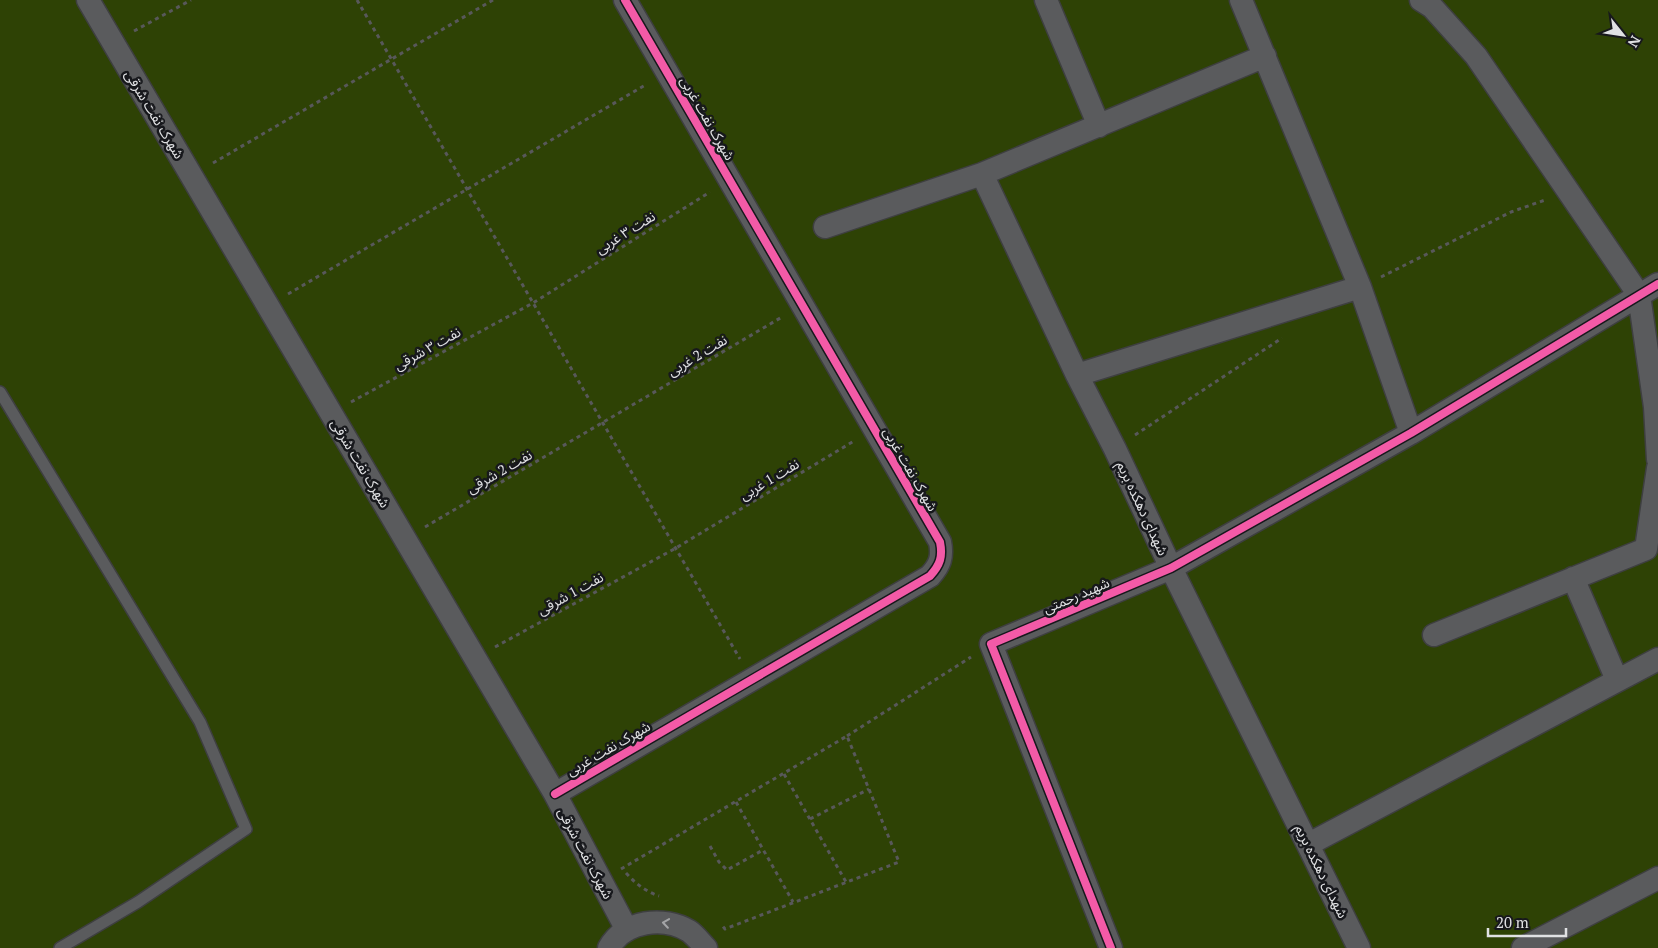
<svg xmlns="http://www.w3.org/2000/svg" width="1658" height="948" viewBox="0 0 1658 948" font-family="'PT Serif','Noto Sans Arabic',serif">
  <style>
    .green { fill: #2e4205 }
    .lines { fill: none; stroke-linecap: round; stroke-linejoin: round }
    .lane-casing { stroke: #3e3f40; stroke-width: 14 }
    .street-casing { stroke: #3e3f40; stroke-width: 25 }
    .path { stroke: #58585a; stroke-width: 3; stroke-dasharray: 4 4; stroke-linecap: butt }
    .lane { stroke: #5a5b5d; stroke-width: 11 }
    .street { stroke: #5a5b5d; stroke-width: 22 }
    .cycleway-casing { stroke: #17181c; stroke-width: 11 }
    .cycleway { stroke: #f35aa7; stroke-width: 8 }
    .oneway { stroke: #a4a5a7 }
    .labels { text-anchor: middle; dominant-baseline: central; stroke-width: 5; stroke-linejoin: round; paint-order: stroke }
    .street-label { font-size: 14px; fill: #e0e1e3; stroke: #17181c }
  </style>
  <rect width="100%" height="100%" fill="#212224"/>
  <!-- green -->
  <path class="green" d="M0,0H1658V948H0Z"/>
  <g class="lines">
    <!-- lane casing -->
    <g class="lane-casing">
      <path id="lane" d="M0,392L200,722L246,829L138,902L60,948"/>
    </g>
    <!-- street casing -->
    <g class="street-casing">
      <path id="street" d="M88,0L555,794L627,930
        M1046,0L1099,126
        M1241,0L1360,287L1411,433
        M1421,0L1432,7L1476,56L1639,295L1655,407L1658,459
        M982,174L1077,375L1115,449L1171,568L1359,948
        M825,227L982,174L1265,56
        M1077,375L1360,287
        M1573,578L1617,680
        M1434,635L1646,549L1658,468
        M555,794L930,576C940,565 943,557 940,542L625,0
        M1309,844L1658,659
        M609,948C624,920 664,916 689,931C695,935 701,943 706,948
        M1111,948L991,644L1171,568L1411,433L1658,284
        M1523,948L1658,878"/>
    </g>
    <!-- path -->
    <path class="path" d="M357,0L740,659
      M134,31L191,0
      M213,163L493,0
      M1381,277L1511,212L1545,200
      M288,294L647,84
      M351,402L533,303L710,192
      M1135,435L1282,338
      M425,527L782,317
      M495,647L676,548L854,441
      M847,736L971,657
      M784,774L846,882
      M736,802L793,902
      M810,819L869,789
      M710,846L719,862L727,870L763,850
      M621,869L847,736L899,862L725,929L721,924
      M626,873C636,884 645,891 659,896"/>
    <!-- lane -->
    <use href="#lane" class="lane"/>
    <!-- street -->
    <use href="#street" class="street"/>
    <!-- cycleway casing -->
    <g class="cycleway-casing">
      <path id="cycleway" d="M555,794L930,576C940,565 943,557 940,542L625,0
        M1111,948L991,644L1171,568L1411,433L1658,284"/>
    </g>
    <!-- cycleway -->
    <use href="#cycleway" class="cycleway"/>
  </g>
  <!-- one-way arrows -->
  <defs><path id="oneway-chevron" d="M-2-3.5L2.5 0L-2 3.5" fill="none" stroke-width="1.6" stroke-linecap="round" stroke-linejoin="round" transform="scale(1.25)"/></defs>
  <use class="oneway" href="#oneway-chevron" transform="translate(666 923) rotate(-172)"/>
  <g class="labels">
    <!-- street labels -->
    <g class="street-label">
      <text transform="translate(155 114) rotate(59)">شهرک نفت شرقی</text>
      <text transform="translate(708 118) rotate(60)">شهرک نفت غربی</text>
      <text transform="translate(625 232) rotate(-32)">نفت ۳ غربی</text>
      <text transform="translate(427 348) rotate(-29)">نفت ۳ شرقی</text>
      <text transform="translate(697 355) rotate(-31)">نفت 2 غربی</text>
      <text transform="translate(361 463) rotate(59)">شهرک نفت شرقی</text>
      <text transform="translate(911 469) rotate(60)">شهرک نفت غربی</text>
      <text transform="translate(499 471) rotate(-30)">نفت 2 شرقی</text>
      <text transform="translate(769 479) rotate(-31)">نفت 1 غربی</text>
      <text transform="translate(1143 508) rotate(65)">شهدای دهکده بریم</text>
      <text transform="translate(570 593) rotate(-29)">نفت 1 شرقی</text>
      <text transform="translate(1076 595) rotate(-23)">شهید رحمتی</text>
      <text transform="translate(608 748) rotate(-30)">شهرک نفت غربی</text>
      <text transform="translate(586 853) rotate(62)">شهرک نفت شرقی</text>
      <text transform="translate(1322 871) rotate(64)">شهدای دهکده بریم</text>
    </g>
  </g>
  <!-- north arrow -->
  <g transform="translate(1623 35) rotate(120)" stroke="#17181c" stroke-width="4" paint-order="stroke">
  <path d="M0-4L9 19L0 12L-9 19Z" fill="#e0e1e3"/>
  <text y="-8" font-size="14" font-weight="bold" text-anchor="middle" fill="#e0e1e3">N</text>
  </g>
  <!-- scale -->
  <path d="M1488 928v8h78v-8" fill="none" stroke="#e0e1e3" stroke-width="2.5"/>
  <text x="1496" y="928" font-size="15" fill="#e0e1e3" stroke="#17181c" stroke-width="4" paint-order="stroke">20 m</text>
</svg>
